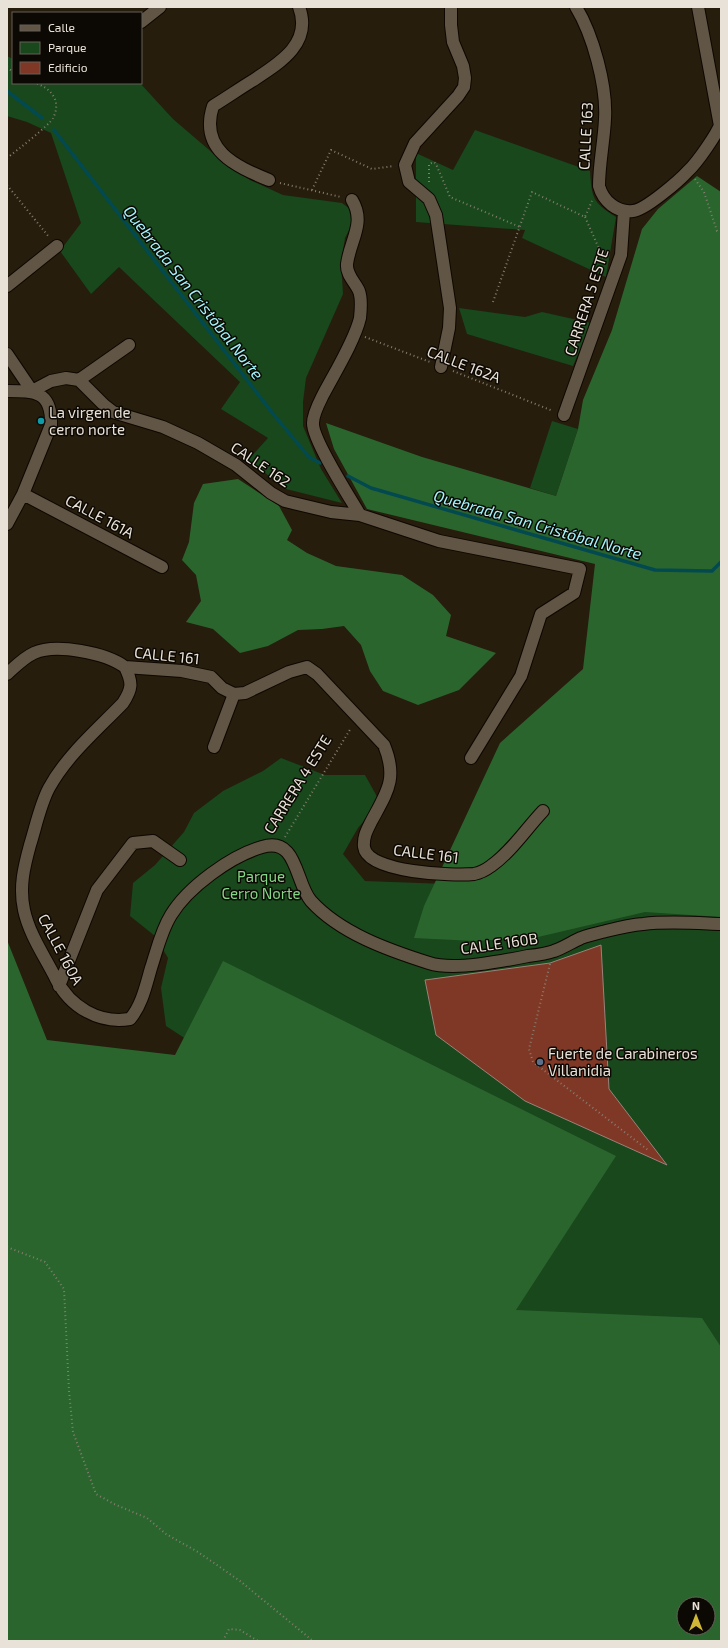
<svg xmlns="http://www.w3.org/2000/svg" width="728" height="1648" viewBox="0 0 728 1648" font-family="'Exo 2',sans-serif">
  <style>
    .green { fill: #18481c; fill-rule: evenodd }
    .forest { fill: #2b652e; fill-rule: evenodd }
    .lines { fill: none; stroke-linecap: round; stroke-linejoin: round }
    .stream { stroke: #034a50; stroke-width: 3.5 }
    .building { fill: #803826; stroke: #9a827b }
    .minor-casing { stroke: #0f0700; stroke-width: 14 }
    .path { stroke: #857d70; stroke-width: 2; stroke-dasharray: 1 3; stroke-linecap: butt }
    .minor { stroke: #615645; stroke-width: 12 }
    .culture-dot { fill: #0f9aa8; stroke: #0c0803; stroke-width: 1.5 }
    .service-dot { fill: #5c6f8a; stroke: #0c0803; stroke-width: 1.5 }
    .labels { text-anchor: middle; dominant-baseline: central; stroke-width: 3; stroke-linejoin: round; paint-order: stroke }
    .street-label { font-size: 15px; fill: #e9e2d8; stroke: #0c0803 }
    .poi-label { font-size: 15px; fill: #e9e2d8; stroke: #0c0803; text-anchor: start }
    .park-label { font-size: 15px; fill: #85d587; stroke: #0c0803 }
    .water-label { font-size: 16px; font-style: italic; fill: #a2f5fd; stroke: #0c0803 }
  </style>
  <rect width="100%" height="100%" fill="#261d0d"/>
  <!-- green -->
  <path class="green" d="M7,56L13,59V83H140L173,119L229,167L250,180L283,195L342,203L350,209L354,220L345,238L341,262L343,294L306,378L303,402V426L321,469L342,503L286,489L248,460L268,438L221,409L240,382L119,267L91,294L60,251L81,223L51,133L27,122L7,116Z
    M475,130L590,171C592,198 592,202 616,217L606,277L522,238L525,230L416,222V153L453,170Z
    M459,308L525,317L542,312L591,323L573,366L467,334Z
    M552,421L578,429L556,496L530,488Z
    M721,751V1641H7V1280L192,1043L166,1026L161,988L168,958L155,936L130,916L133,883L155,865L184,832L194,813L223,791L263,771L281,758L325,775H365L380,802L358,828L343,854L365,881L446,884ZM684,1604H708V1628H684Z"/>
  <!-- forest -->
  <path class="forest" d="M697,176L721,192V917L645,912L538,937L475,941L414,938L424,906L500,743L583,669L595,564L367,509L334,449L326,423L422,457L556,496L578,429L583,400L612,330L642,229L658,209Z
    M238,479L279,506L292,530L287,540L307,553L336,566L402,575L433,595L451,615L446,636L496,653L459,690L418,705L383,691L370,671L361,645L344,626L322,629L298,630L268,646L240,653L213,629L186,622L201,601L196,575L182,560L189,542L194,503L203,484Z
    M7,940L47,1040L175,1055L223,961L616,1156L516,1310L702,1318L721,1347V1641H7ZM684,1604H708V1628H684Z"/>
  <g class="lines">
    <!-- stream -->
    <path class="stream" d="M7,91L42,118
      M54,130L274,415L309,457L320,463
      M348,476L371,488L655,570L712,571L721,562"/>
  </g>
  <!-- building -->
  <path class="building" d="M601,945L609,1089L667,1165L525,1101L436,1035L425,980L550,963Z"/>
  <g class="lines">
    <!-- minor casing -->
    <g class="minor-casing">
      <path id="minor" d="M576,7C593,35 607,86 605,119C604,141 599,164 599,186C603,201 617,213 633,211C645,210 679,181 688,171C697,163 717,134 721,123
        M698,7L720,126
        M141,22L160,7
        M269,180C235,166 199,150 213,106C226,98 239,89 252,81C278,64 313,44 299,7
        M352,200C366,223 350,240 347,264C346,275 355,282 359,291C362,299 361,309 360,318C355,340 334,374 323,395C319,403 313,414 313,423C312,439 350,498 360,515
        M7,286L57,246
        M7,354L32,391
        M441,367L449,328L450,308L436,215L429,199L409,182L405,165L415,143L458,96L464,87L465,78L463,66L453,42L451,25V7
        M79,380L129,345
        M7,391C35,391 52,391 51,425L23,494L7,524
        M32,391L51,381L66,378L79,380L104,405L113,412L163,427L198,443L236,465L271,493L285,501L331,512L360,515L439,541L580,569L574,593L541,614L521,676L471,758
        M564,415L621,255L624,211
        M23,494L162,567
        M125,667C133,683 132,689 123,703C98,729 67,755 49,788C40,805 36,826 30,845C24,867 19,887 24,910C29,934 45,957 56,979C70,1007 99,1024 130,1019C142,1005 146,985 151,968C157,950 161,931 171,915C188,887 231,856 262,847C298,836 295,883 311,901C340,933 388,950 429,963C453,971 503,961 528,956C537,955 546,954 554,951C563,948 572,942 581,938C589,935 598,933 606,931C618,928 630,925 643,924C668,921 695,923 721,924
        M7,674C15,667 23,658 34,653C56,643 106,653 125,667L182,671L211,677L222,688L234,694
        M234,694L245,693L289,672L307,667L317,674L384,745C398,779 387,792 371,822C367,830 363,837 364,847C367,873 454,876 474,874C479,873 487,869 491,866C511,852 526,829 543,811
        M214,747L234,694
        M59,986L97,890L133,843L153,841L180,860"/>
    </g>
    <!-- path -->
    <path class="path" d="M7,67L13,72
      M7,158C16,151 50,125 53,118C62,101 51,88 35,83
      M695,179L704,192L717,231H721
      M429,182V164L434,162L436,164L450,197L520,227
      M280,183L341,197
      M7,185L49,237
      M312,190L331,150L372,169L394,166
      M585,217L605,262
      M493,302L532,192L585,217L592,201
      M365,337L430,362
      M453,371L553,411
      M285,837L351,728
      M550,964L529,1049L533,1062L648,1150
      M7,1247L45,1262L64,1289L69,1391L73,1432L96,1494L114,1504L147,1518L166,1534L198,1552L240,1581L313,1641
      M223,1641L229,1629L240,1630L258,1641"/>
    <!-- minor -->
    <use href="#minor" class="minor"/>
  </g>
  <!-- markers -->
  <circle class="culture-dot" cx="41" cy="421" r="4"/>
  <circle class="service-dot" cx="540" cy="1062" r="4"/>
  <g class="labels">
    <!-- street labels -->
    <g class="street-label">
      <text transform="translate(585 136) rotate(-87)">CALLE 163</text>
      <text transform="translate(586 302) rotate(-72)">CARRERA 5 ESTE</text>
      <text transform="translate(464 364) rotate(21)">CALLE 162A</text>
      <text transform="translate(261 464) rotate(34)">CALLE 162</text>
      <text transform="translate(100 516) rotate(28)">CALLE 161A</text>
      <text transform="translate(167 655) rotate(6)">CALLE 161</text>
      <text transform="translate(297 784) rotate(-58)">CARRERA 4 ESTE</text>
      <text transform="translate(426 853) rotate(7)">CALLE 161</text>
      <text transform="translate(499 943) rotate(-8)">CALLE 160B</text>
      <text transform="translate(61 949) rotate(62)">CALLE 160A</text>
    </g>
    <!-- poi labels -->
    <g class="poi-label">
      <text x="49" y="412">La virgen de<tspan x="49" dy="17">cerro norte</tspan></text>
      <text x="548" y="1053">Fuerte de Carabineros<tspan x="548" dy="17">Villanidia</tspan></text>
    </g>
    <!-- park labels -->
    <g class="park-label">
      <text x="261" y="876">Parque<tspan x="261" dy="17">Cerro Norte</tspan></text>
    </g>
    <!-- water labels -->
    <g class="water-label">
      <text transform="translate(194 292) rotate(52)">Quebrada San Cristóbal Norte</text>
      <text transform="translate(538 524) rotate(16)">Quebrada San Cristóbal Norte</text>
    </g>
  </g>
  <!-- border -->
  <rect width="728" height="1648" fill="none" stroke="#e9e2d8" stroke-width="16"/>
  <!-- legend -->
  <rect x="12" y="12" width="130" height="72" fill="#0c0803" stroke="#645f58"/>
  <rect x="20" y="25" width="20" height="6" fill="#615645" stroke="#645f58"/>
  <text x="48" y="32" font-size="12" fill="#e9e2d8">Calle</text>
  <rect x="20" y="42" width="20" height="12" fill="#18481c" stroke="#645f58"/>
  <text x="48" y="52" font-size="12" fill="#e9e2d8">Parque</text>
  <rect x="20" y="62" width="20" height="12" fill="#803826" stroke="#645f58"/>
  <text x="48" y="72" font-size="12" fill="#e9e2d8">Edificio</text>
  <!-- north arrow -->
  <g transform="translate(696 1616)"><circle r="19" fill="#0c0803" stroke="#645f58"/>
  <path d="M0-3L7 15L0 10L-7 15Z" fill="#d1b736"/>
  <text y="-6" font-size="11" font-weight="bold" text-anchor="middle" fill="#e9e2d8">N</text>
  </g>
</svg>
